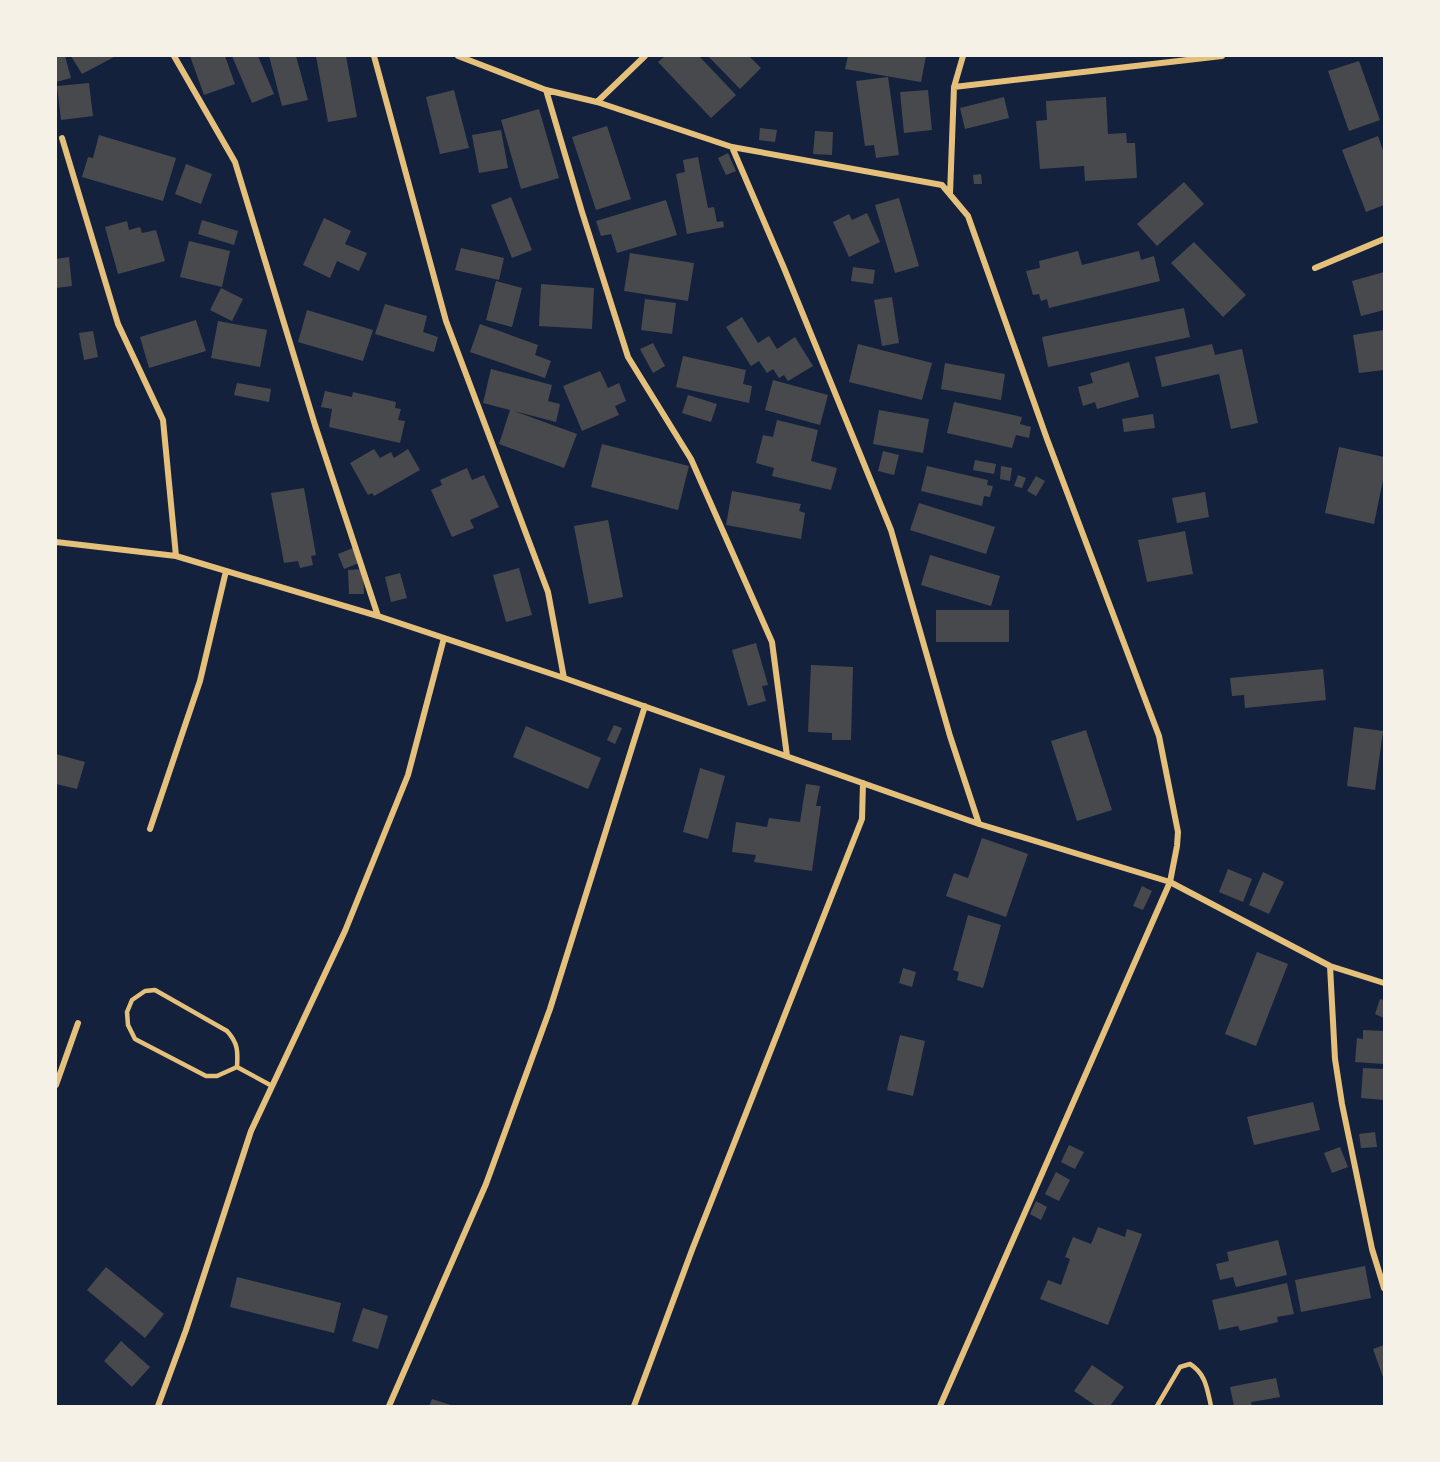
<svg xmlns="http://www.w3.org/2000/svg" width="1440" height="1462" viewBox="0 0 1440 1462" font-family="Figtree,sans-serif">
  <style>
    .building { fill: #48494c }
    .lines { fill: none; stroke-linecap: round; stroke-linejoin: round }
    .service { stroke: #e5c07b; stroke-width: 4.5 }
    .minor { stroke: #e5c07b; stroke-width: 6 }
  </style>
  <rect width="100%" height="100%" fill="#14213d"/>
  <!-- building -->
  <path class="building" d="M56,56H65L71,78L56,82Z
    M71,56H116L82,74Z
    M190,56H225L235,84L204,95Z
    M232,56H258L274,94L252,103Z
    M269,56H296L308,100L282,106Z
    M316,56H346L357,117L328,122Z
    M665,56H699L736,95L711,118L658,62Z
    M708,56H749L761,68L740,89Z
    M848,56H926L921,82L845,69Z
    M1359,61L1380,120L1349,131L1328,71Z
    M888,77L899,155L876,158L874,145L865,146L856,81Z
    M89,83L93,116L61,120L57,86Z
    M454,90L469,148L440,154L426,97Z
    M928,90L932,130L904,133L900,92Z
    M1004,97L1009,118L965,129L960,108Z
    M1106,97L1108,134L1126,133L1127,143H1135L1137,178L1085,181L1084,166L1040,169L1036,121L1047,120L1046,101Z
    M539,109L559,178L521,189L501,120Z
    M607,126L631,199L596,210L572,137Z
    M760,128L777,130L775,142L759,140Z
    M501,130L508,168L479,173L472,135Z
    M815,131L833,132L832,155L813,154Z
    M99,135L176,158L163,201L82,177L88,157L93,158Z
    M1378,136L1384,153V205L1366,212L1342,150Z
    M728,153L736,171L726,175L718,158Z
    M698,157L708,208L714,207L717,222L723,221L724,227L687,234L676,174L685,172L683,160Z
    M186,164L212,174L201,204L175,194Z
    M981,174L982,184H974L973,175Z
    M1184,182L1204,204L1157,246L1137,224Z
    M511,197L532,250L512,258L491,205Z
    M899,198L919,266L895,273L875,205Z
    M666,200L677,235L617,253L611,234L601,236L596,221Z
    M867,213L880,242L849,257L833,222L849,214L852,220Z
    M324,218L351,231L345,244L367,253L359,271L337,261L330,278L303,265Z
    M202,220L238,231L234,245L198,234Z
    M127,221L129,230L140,227L142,233L156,230L165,261L118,274L105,227Z
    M189,241L230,251L222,287L180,277Z
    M1194,242L1246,295L1223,317L1171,263Z
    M461,248L504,258L499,280L455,270Z
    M1078,251L1082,265L1139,251L1141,260L1154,256L1160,281L1049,308L1047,299L1041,301L1039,294L1033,295L1026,271L1040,268L1039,261Z
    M630,253L694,263L688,301L624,291Z
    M69,257L72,286L56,288V259Z
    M853,267L875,270L873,284L851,281Z
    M1384,272V310L1361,316L1352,281Z
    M496,281L522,288L512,327L486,320Z
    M541,284L594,288L592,329L539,326Z
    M221,288L243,299L232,321L210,310Z
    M892,297L899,343L882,346L874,300Z
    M645,299L676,303L672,334L641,330Z
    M385,304L427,316L423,332L438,337L434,352L375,334Z
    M1184,308L1190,337L1048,367L1042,337Z
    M307,310L373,330L363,361L298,342Z
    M742,317L758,343L769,336L777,349L795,337L813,366L788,381L784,375L779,378L773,369L767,373L759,361L751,366L726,327Z
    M196,320L206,351L149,368L140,337Z
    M218,321L267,330L260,367L211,358Z
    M480,324L538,345L535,355L551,361L545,378L470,352Z
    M1384,330V370L1359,373L1353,335Z
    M93,331L98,357L84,360L79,333Z
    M653,343L665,366L653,373L640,349Z
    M858,344L932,363L922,400L849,382Z
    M1212,344L1215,355L1242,349L1258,423L1231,429L1219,374L1162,387L1155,357Z
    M683,356L746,370L743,384L752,386L749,403L676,387Z
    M1129,362L1139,397L1097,409L1095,402L1083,406L1078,387L1093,383L1090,373Z
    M945,363L1005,374L1001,400L941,389Z
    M491,369L552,385L548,401L560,404L556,422L514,411L577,434L564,468L499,444L510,410L483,403Z
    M600,371L608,388L619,383L626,401L615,406L619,415L582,431L563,386Z
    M773,380L828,395L820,425L765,410Z
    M237,383L271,389L269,402L234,395Z
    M325,391L352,397L353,392L396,402L395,408L401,409L398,420L405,421L400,443L329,427L332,409L321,407Z
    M688,395L717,404L711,422L682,413Z
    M954,402L1022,417L1020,424L1031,427L1029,438L1016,435L1012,448L947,433Z
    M879,410L929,419L923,453L873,444Z
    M1153,414L1155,428L1124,432L1122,419Z
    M777,420L818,430L811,461L837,468L831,490L772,476L774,468L756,463L763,435L773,437Z
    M602,444L689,466L678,510L591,487Z
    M1339,447L1384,457V475L1374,524L1325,513Z
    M374,449L380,458L391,452L394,458L408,449L420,470L374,496L372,493L368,495L350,463Z
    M883,451L899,455L894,475L878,471Z
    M975,460L996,464L994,474L973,470Z
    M927,466L988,480L987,485L993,486L990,497L984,496L982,506L921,491Z
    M1001,466L1012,468L1010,481L1000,479Z
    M467,468L472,480L484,475L499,507L470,520L474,528L452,537L431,490L442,485L440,480Z
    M1018,475L1026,478L1022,488L1014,486Z
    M1036,476L1045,481L1036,496L1027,491Z
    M304,488L316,555L311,556L313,565L300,568L298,561L284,563L271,493Z
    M732,491L801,504L799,511L805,513L801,539L726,525Z
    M1205,492L1209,517L1177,523L1172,498Z
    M919,503L995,527L986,554L910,530Z
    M608,520L623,597L589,604L574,526Z
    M1185,531L1193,574L1147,582L1138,540Z
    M353,548L359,563L344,569L338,554Z
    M930,555L1000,576L991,606L921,585Z
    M519,568L532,615L506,622L493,575Z
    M363,569L364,594H349L348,570Z
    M400,573L407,598L391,602L385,577Z
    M936,610H1009V642H936Z
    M756,643L768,685L762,686L766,701L748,706L732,650Z
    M811,665L853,667L851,740H832V733L808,732Z
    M1323,669L1326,700L1245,708L1244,695L1232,696L1230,678Z
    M614,725L622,728L615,744L607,740Z
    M526,726L601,758L588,789L513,757Z
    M1354,727L1383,731L1375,790L1347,786Z
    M1086,730L1112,810L1077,821L1051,741Z
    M56,754L85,762L77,789L56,784Z
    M700,768L725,776L708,839L683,832Z
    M806,784L820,786L816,806H821L812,871L754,862L756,855L732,852L736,822L767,827L769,818L800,822Z
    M982,838L1028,854L1006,917L946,896L954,873L968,878Z
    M1228,869L1252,879L1243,902L1219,892Z
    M1263,872L1284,882L1269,914L1249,905Z
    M1142,886L1152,891L1143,910L1133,906Z
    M968,915L1001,925L983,988L957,980L959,972L953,970Z
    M1257,952L1288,964L1256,1046L1225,1034Z
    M903,968L916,972L912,987L899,983Z
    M1380,999L1384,1000V1018L1375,1014Z
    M1363,1030L1384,1031V1064L1355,1062L1357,1038L1363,1039Z
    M900,1035L925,1041L913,1096L887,1090Z
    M1363,1068L1384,1069V1100L1361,1098Z
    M1313,1102L1320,1130L1254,1145L1247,1117Z
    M1375,1132L1377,1147L1361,1148L1359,1134Z
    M1069,1145L1084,1152L1075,1169L1061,1162Z
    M1340,1147L1348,1167L1332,1173L1324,1153Z
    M1056,1172L1070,1180L1059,1201L1045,1194Z
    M1036,1201L1047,1207L1041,1220L1030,1214Z
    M1098,1227L1125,1237L1127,1229L1142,1234L1108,1325L1040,1299L1048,1280L1061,1285L1070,1259L1065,1257L1073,1237L1091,1244Z
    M1278,1240L1287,1275L1236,1287L1233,1277L1220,1280L1216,1264L1229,1261L1227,1252Z
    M1365,1266L1371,1298L1301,1312L1295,1280Z
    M106,1267L164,1314L145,1338L87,1290Z
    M237,1277L341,1303L334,1333L230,1307Z
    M1287,1283L1294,1314L1277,1317L1278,1322L1240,1331L1238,1326L1219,1330L1212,1300Z
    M363,1308L388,1316L378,1349L352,1341Z
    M121,1341L150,1367L132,1387L104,1361Z
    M1384,1345V1380L1373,1349Z
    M1092,1365L1124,1387L1110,1406H1096L1074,1391Z
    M1276,1378L1280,1397L1251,1402L1252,1406H1234L1230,1387Z
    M432,1399L454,1406H429Z"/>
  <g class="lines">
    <!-- service -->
    <path class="service" d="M237,1067C238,1051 238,1043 227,1031L155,990L145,991L132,1000L127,1012L128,1025L135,1039L206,1076H217L237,1067L272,1086
      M1157,1406L1180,1367L1190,1364C1206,1374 1207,1389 1211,1406"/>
    <!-- minor -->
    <path class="minor" d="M174,56L235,162L315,425L378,616
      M374,56L446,321L548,592L564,678
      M458,56L546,90L597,102L732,147L942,185L968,216L1047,439L1159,736L1178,832L1177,846L1170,882L940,1406
      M954,87L1222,56
      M546,90L582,212L628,357L691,459L772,642L787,756
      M597,102L645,56
      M62,138L118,324L163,420L176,556
      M732,147L784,268L891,530L950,736L979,824
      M950,194L954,87L963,56
      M1315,268L1384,239
      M56,542L176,556L378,616L564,678L979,824L1170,882L1330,966L1384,983
      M150,829L200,681L226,571
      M1330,966L1335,1059L1342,1104L1372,1249L1384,1288
      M56,1085L78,1023
      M158,1406L186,1330L251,1131L345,931L408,775L444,638
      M389,1406L486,1184L550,1009L645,706
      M634,1406L692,1250L862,819L863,783"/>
  </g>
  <!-- border -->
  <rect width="1440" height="1462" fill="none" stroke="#f6f1e7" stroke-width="114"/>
</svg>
